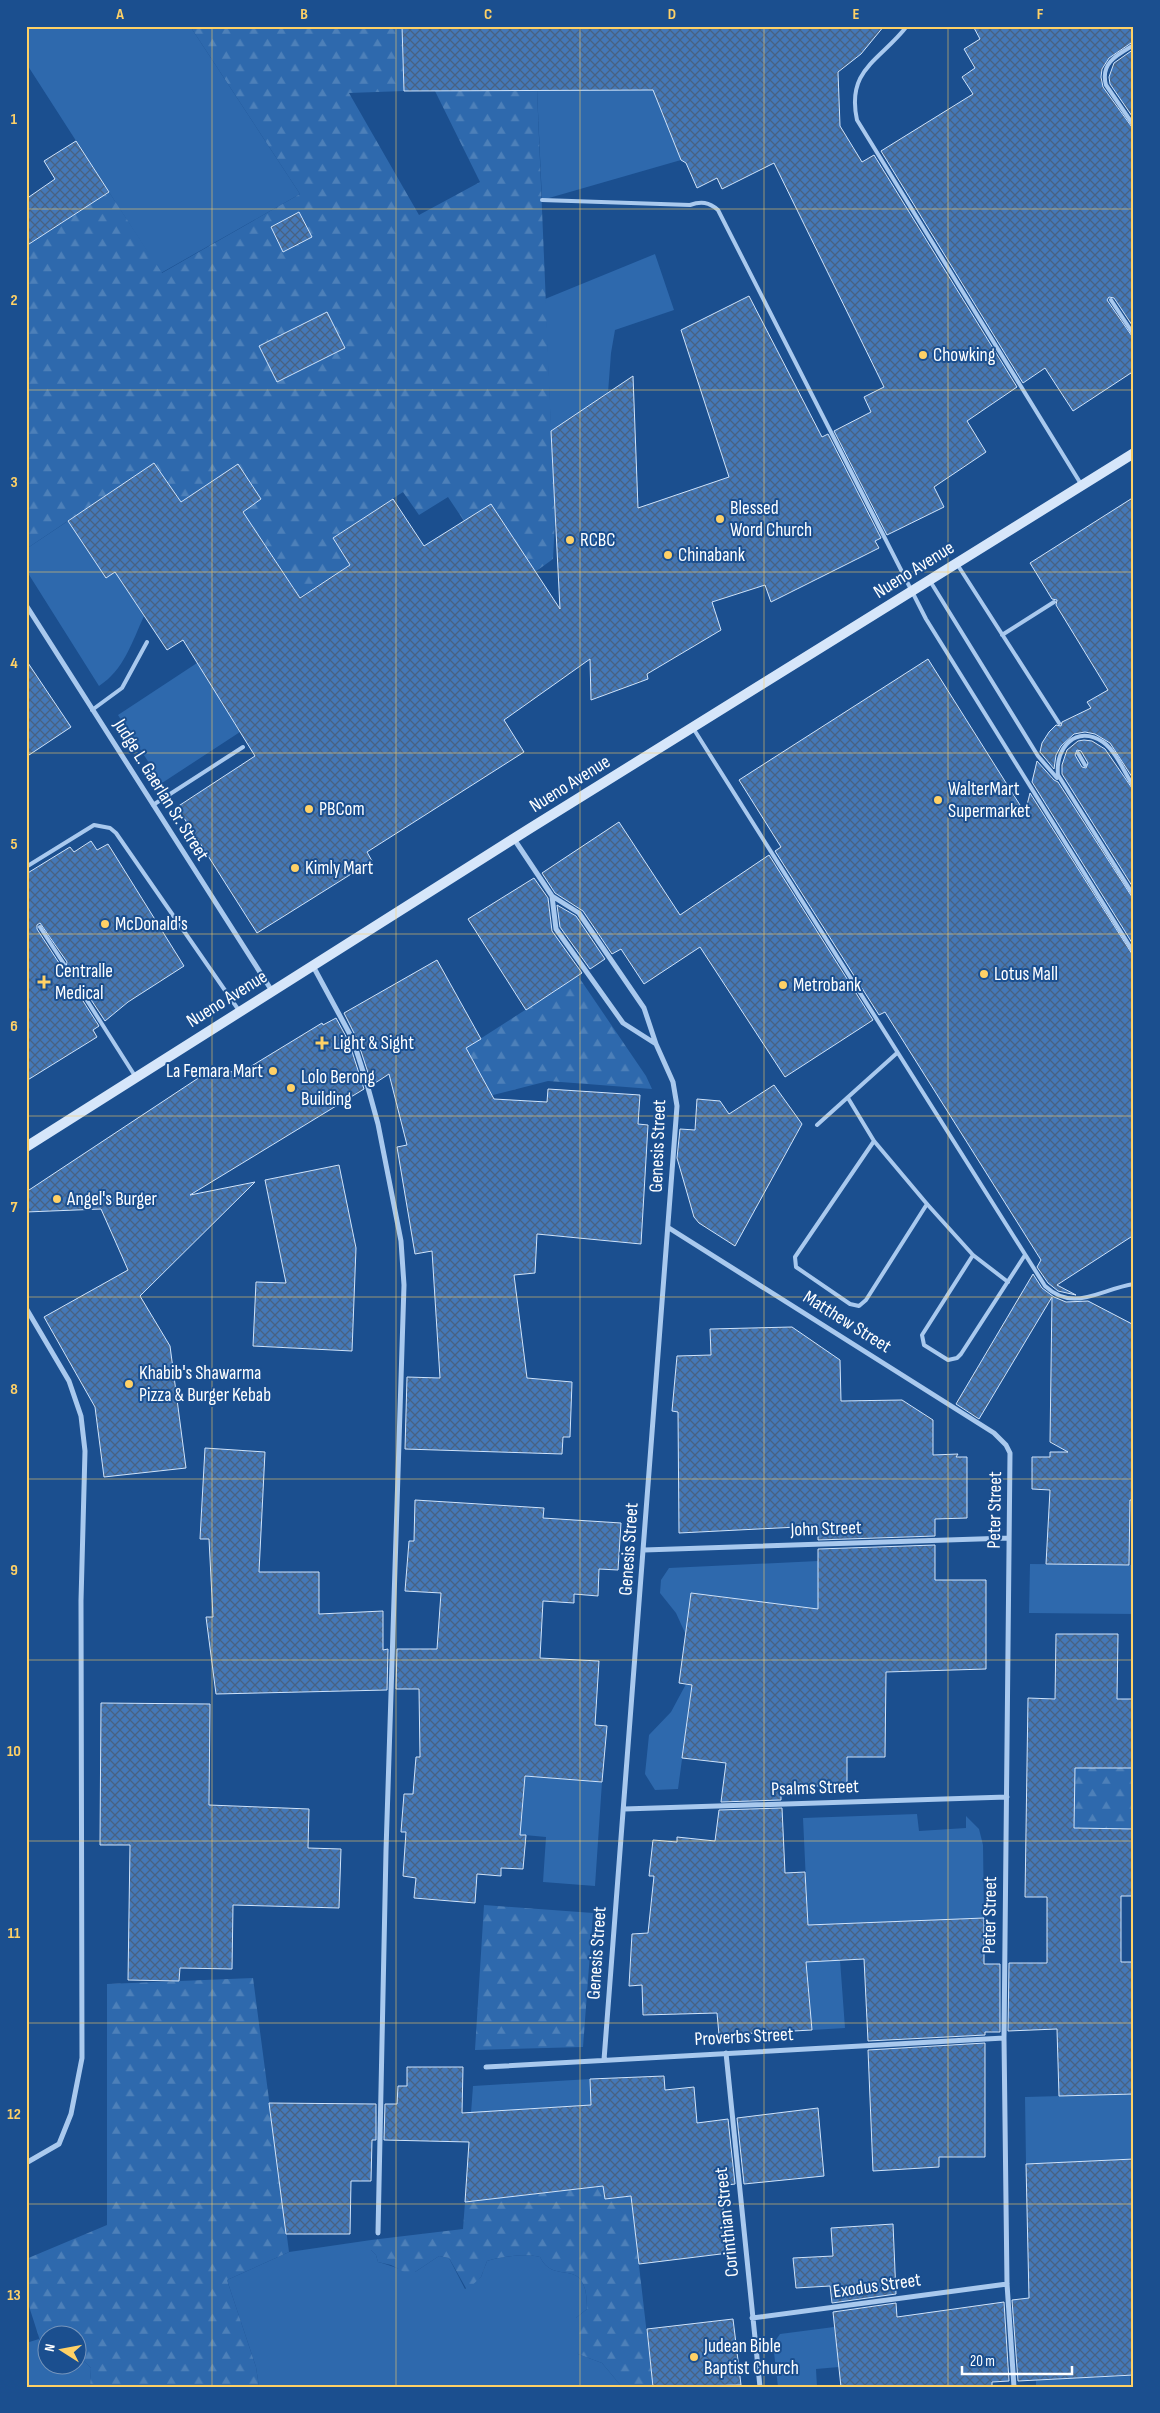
<svg xmlns="http://www.w3.org/2000/svg" width="1160" height="2413" viewBox="0 0 1160 2413" font-family="'Sofia Sans Condensed',sans-serif">
  <style>
    .green { fill: #2e69ad }
    .forest { fill: url(#forest-firs) }
    .building { fill: url(#building-cross-hatch); stroke: #cfe3fa; fill-rule: evenodd }
    .lines { fill: none; stroke-linecap: round; stroke-linejoin: round }
    .lane { stroke: #a9c9ee; stroke-width: 4 }
    .street { stroke: #a9c9ee; stroke-width: 5 }
    .secondary { stroke: #d6e6fa; stroke-width: 10 }
    .grid { fill: none; stroke: #ffd166; stroke-width: 1; stroke-opacity: 0.55 }
    .poi-dot { fill: #ffd166; stroke: #1b4f8f; stroke-width: 2 }
    .labels { text-anchor: middle; dominant-baseline: central; stroke-width: 4; stroke-linejoin: round; paint-order: stroke }
    .poi-label { font-size: 19px; fill: #fff; stroke: #1b4f8f; text-anchor: start }
    .street-label { font-size: 19px; fill: #fff; stroke: #1b4f8f }
    .neatline { fill: none; stroke: #ffd166; stroke-width: 2 }
    .grid-label { font-size: 16px; text-anchor: middle; font-weight: bold; fill: #ffd166 }
  </style>
  <defs>
    <pattern id="forest-firs" width="22" height="20" patternUnits="userSpaceOnUse" patternTransform="scale(1.25)"><rect width="22" height="20" fill="#2e69ad"/><path d="M5 1l3.5 6h-7zM16 11l3.5 6h-7z" fill="#4d80b9"/></pattern>
    <pattern id="building-cross-hatch" width="8" height="8" patternUnits="userSpaceOnUse" patternTransform="scale(1.25)"><rect width="8" height="8" fill="#4478b7"/><path d="M0 0l8 8M0 8l8-8" fill="none" stroke="#486282"/></pattern>
  </defs>
  <rect width="100%" height="100%" fill="#1b4f8f"/>
  <!-- green -->
  <path class="green" d="M26,26H190L300,194L161,273L26,63Z
    M537,90H653L681,160L542,200Z
    M655,254L674,310L615,330L611,353L608,393L551,431L545,299Z
    M68,521L106,578L115,572L144,616C132,642 124,670 99,686L26,570V549Z
    M197,663L240,732L162,783L118,715Z
    M818,1561V1673L794,1606L691,1593L686,1635L676,1613L660,1593L661,1580L669,1568Z
    M1030,1564L1134,1565V1614L1029,1613Z
    M686,1684L692,1685L678,1789L655,1790L645,1774L649,1735L671,1712Z
    M525,1776L602,1782L595,1886L543,1882L546,1837L501,1833L522,1818Z
    M917,1814L919,1831L966,1828V1816L979,1829L983,1845L984,1919L851,1924L852,1960H840L845,2028L812,2030L803,1925H808L803,1818Z
    M590,2079L591,2105L471,2113L473,2086Z
    M1134,2094V2159L1026,2164L1025,2097Z
    M371,2240V2250L376,2255L378,2262C391,2265 401,2271 415,2272L439,2256L449,2258L465,2289L481,2277L487,2261C500,2257 526,2253 540,2257C555,2288 587,2252 587,2309L576,2318L578,2354L602,2363L622,2387H259L256,2367L227,2280L289,2252Z
    M834,2327L839,2367L816,2369L817,2387H778L773,2344L780,2334Z
    M39,2339L45,2356H47L48,2366H78V2355L91,2368L90,2387H26V2343Z
    M1130,2376V2387H1036V2380Z"/>
  <!-- forest -->
  <path class="forest" d="M190,26H402L404,91L349,93L419,215L480,182L435,91L537,90L555,520L553,559L535,572L491,504L464,521L448,497L419,515L403,492L333,538L350,565L300,597L243,512L261,499L238,464L181,502L154,463L26,549V246L109,192L162,273L300,194Z
    M578,976L646,1076L652,1089L548,1081L477,1099L471,1072L477,1068L466,1048Z
    M1075,1768H1134V1829L1026,1828Z
    M484,1905L593,1913L583,2047L475,2050Z
    M253,1978L289,2252L227,2280L256,2367L259,2387H90L91,2368L78,2355V2336H48L47,2356H45L26,2297V2259L107,2225V1984Z
    M603,2186L605,2199L631,2196L653,2387H622L602,2363L578,2354L571,2335L576,2318L587,2309C587,2252 555,2288 540,2257C526,2253 500,2257 487,2261L481,2277L467,2290L449,2258L439,2256L415,2272L408,2274L391,2265L378,2262L376,2255L371,2250V2240L463,2229L465,2202Z"/>
  <!-- building -->
  <path class="building" d="M402,26H884L861,54L838,72L840,126L862,162L874,155L1017,387L967,421L986,452L934,487L944,507L887,535L834,431L871,412L864,397L884,387L774,163L722,189L717,178L697,188L686,163L681,160L653,90L404,91Z
    M973,26H1134V41L1109,58L1102,69L1101,77L1103,87L1134,130V328L1114,298L1109,297L1107,300L1134,339V371L1073,411L1045,368L1023,383L881,151L973,94L962,77L975,68L964,49L980,39Z
    M1134,49V119L1110,84L1109,77L1114,63Z
    M76,141L109,192L26,246V199L55,179L44,161Z
    M299,212L312,237L283,252L271,227Z
    M749,296L822,437L828,434L881,538L875,541L879,548L771,602L765,585L712,602L721,630L647,674L648,679L591,700L590,659L504,720L524,752L367,852L372,861L257,933L177,807L255,756L183,640L167,650L115,572L106,578L68,521L154,463L181,502L238,464L261,499L243,512L300,598L350,565L333,538L393,499L424,546L491,504L560,609L551,431L633,376L638,508L729,477L681,330Z
    M327,312L345,348L277,382L259,346Z
    M1134,497V780L1110,743L1095,734L1085,732L1074,734L1061,746L1056,755L1054,769L1040,752L1042,743L1049,732L1056,725L1061,726L1062,722L1091,708L1087,702L1108,690L1056,605L1057,600L1052,599L1030,563Z
    M928,659L1025,813L1030,793L1134,957V1235L1057,1285L1076,1295L1058,1291L1048,1283L1037,1267L1041,1260L885,1012L879,1015L775,851L781,847L739,780Z
    M26,660L71,727L26,757Z
    M1084,740L1092,741L1105,749L1134,791V889L1062,774V765L1067,750L1078,741ZM1077,750L1081,751L1088,763L1086,768L1082,767L1075,755Z
    M1037,761L1054,780L1058,782L1134,900V946L1032,782Z
    M619,822L680,915L769,855L873,1020L785,1077L700,947L644,984L621,949L612,954L583,911L555,893L542,873Z
    M91,841L97,850L108,844L184,966L128,1002L105,1021L84,989L79,988L78,993L99,1026L93,1030L97,1037L26,1081V874L70,847L74,852ZM40,923L67,962L66,967L61,966L37,929V925Z
    M534,878L548,898L552,931L582,973L526,1010L468,919Z
    M557,905L576,916L605,959L590,969L560,927Z
    M437,960L481,1039L466,1048L494,1099L547,1102L548,1089L640,1095L638,1124L648,1125L641,1244L537,1234L535,1273L514,1275L527,1378L572,1382L570,1437H563L562,1454L405,1449L407,1377L440,1378L432,1251L415,1254L397,1147L407,1145L389,1074L372,1085L357,1039L344,1013Z
    M336,1018L349,1042L364,1089L190,1195L255,1182L140,1296L170,1346L186,1468L104,1477L95,1407L44,1317L128,1270L101,1209L26,1212V1192L212,1069L240,1073L322,1023L323,1025Z
    M774,1085L802,1124L735,1246L699,1223L694,1217L677,1158L680,1129L695,1130L697,1099L720,1101L729,1114Z
    M339,1165L356,1248L352,1351L253,1346L256,1282L286,1283L265,1180Z
    M1033,1274L1042,1288L1054,1297L1066,1302L1088,1301L1134,1325V1500H1130L1129,1565L1046,1564L1050,1490L1032,1489V1457H1050V1452H1068L1050,1442L1052,1297L979,1419L956,1404Z
    M792,1327L840,1360L841,1401L902,1400L933,1420V1455L958,1454L956,1457H967V1518L935,1519V1536L818,1540V1526L679,1533L678,1412L672,1411L677,1356L711,1355L710,1329Z
    M205,1448L265,1452L259,1572H319V1614L383,1611V1650L388,1649L387,1690L216,1694L206,1617H213L209,1539H200Z
    M415,1500L544,1508L543,1518L621,1523L618,1570L599,1569L598,1596L574,1594V1603L543,1601L540,1658L599,1661L595,1725L607,1726L602,1782L525,1776L520,1835H526L523,1869L501,1868V1876L477,1874L475,1903L414,1898L416,1878L403,1876L406,1832H401L404,1794H413L416,1757H420L419,1689H396L397,1649H437L441,1593L405,1591L409,1541H414Z
    M935,1545V1580H986V1669L886,1672L885,1757H847V1785L781,1787V1800L721,1802L726,1763L682,1758L692,1685L679,1683L691,1593L818,1609V1549Z
    M1056,1634H1118L1117,1699H1134V1768H1075L1074,1828L1134,1829V1896H1121V1962H1134V2094L1059,2096L1057,2029L1008,2031L1009,1963H1047V1897H1025L1028,1698L1055,1699Z
    M101,1703L210,1704L209,1805L309,1809L308,1848L341,1849L339,1908L233,1905L232,1969L180,1968L179,1981L128,1980L130,1845H100Z
    M782,1808L785,1873L805,1872L808,1925L984,1918V1964H1000V2032H985V2035L868,2041L864,1959L806,1962L812,2030L719,2035L717,2013L643,2015L642,1985L629,1986L632,1934L648,1933L654,1876H649L653,1840L677,1842V1837L715,1841L719,1810Z
    M985,2043V2157H939V2167L873,2171L868,2050Z
    M407,2067H463L462,2113L591,2105L590,2079L664,2076L665,2090L694,2087L697,2123L728,2119L735,2184L720,2186L729,2253L639,2264L631,2196L605,2199L603,2186L465,2202L469,2142L384,2140L385,2104H397L398,2086H407Z
    M269,2103L376,2104V2140H372L371,2181H351L350,2234H286Z
    M818,2108L824,2176L744,2184L737,2118Z
    M1134,2159V2375L1018,2381L1012,2300L1029,2298L1026,2164Z
    M893,2224L896,2294L832,2303L830,2286L796,2288L793,2258L833,2256L831,2228Z
    M1004,2302L1009,2381L992,2382V2387H841L833,2312L896,2303L897,2317Z
    M733,2319L741,2385L653,2387L647,2329Z"/>
  <g class="lines">
    <!-- lane -->
    <path class="lane" d="M907,26C880,61 846,69 857,120L1081,484
      M1134,45C1117,55 1100,63 1106,85L1134,126
      M542,200L690,205C701,201 709,202 718,210L926,619L1134,953
      M1111,300L1134,335
      M957,564L1059,723
      M930,581L1038,756L1057,778
      M1002,635L1054,602
      M92,710L122,688L147,642
      M693,728L1045,1286C1074,1313 1100,1289 1134,1284
      M1078,753L1085,765
      M1134,787C1125,774 1116,751 1103,742C1076,724 1055,748 1058,775L1134,896
      M153,805L243,747
      M26,867L94,825L110,828L116,833L240,1012
      M40,927L64,964
      M81,991L135,1076
      M848,1098L874,1141L927,1204L973,1255L1008,1282
      M817,1125L897,1053
      M874,1141L795,1257L796,1267L850,1304L859,1306L866,1300L927,1204
      M973,1255L922,1335L924,1345L948,1360L957,1358L961,1354L1025,1255"/>
    <!-- street -->
    <path class="street" d="M26,605L272,991
      M514,839L552,896L579,913L644,1008L656,1044L673,1082L677,1106L604,2060
      M552,896L556,929L623,1023L656,1044
      M313,966L353,1040L367,1084L378,1124L401,1241L404,1285L386,1851L378,2233
      M669,1228L994,1433L1006,1445L1010,1453L1004,2038L1007,2284L1014,2387
      M26,1308L69,1381L81,1416L85,1451L81,1601L82,2058L71,2114L59,2144L26,2163
      M644,1550L1009,1538
      M624,1809L1007,1797
      M726,2053L760,2387
      M486,2067L1004,2038
      M752,2318L1007,2284"/>
    <!-- secondary -->
    <path class="secondary" d="M26,1147L529,829L1134,453"/>
  </g>
  <!-- grid -->
  <path class="grid" d="M212,26V2387M396,26V2387M580,26V2387M764,26V2387M948,26V2387M26,209H1134M26,390H1134M26,572H1134M26,753H1134M26,934H1134M26,1116H1134M26,1297H1134M26,1479H1134M26,1660H1134M26,1841H1134M26,2023H1134M26,2204H1134"/>
  <!-- markers -->
  <g class="poi-dot">
    <circle cx="923" cy="355" r="5"/>
    <circle cx="720" cy="519" r="5"/>
    <circle cx="570" cy="540" r="5"/>
    <circle cx="668" cy="555" r="5"/>
    <circle cx="938" cy="800" r="5"/>
    <circle cx="309" cy="809" r="5"/>
    <circle cx="295" cy="868" r="5"/>
    <circle cx="105" cy="924" r="5"/>
    <circle cx="984" cy="974" r="5"/>
    <path d="M41.5 974.5h5v5h5v5h-5v5h-5v-5h-5v-5h5z"/>
    <circle cx="783" cy="985" r="5"/>
    <path d="M319.5 1035.5h5v5h5v5h-5v5h-5v-5h-5v-5h5z"/>
    <circle cx="273" cy="1071" r="5"/>
    <circle cx="291" cy="1088" r="5"/>
    <circle cx="57" cy="1199" r="5"/>
    <circle cx="129" cy="1384" r="5"/>
    <circle cx="694" cy="2357" r="5"/>
  </g>
  <g class="labels">
    <!-- poi labels -->
    <g class="poi-label">
      <text x="933" y="355">Chowking</text>
      <text x="730" y="508">Blessed<tspan x="730" dy="22">Word Church</tspan></text>
      <text x="580" y="540">RCBC</text>
      <text x="678" y="555">Chinabank</text>
      <text x="948" y="789">WalterMart<tspan x="948" dy="22">Supermarket</tspan></text>
      <text x="319" y="809">PBCom</text>
      <text x="305" y="868">Kimly Mart</text>
      <text x="115" y="924">McDonald's</text>
      <text x="55" y="971">Centralle<tspan x="55" dy="22">Medical</tspan></text>
      <text x="994" y="974">Lotus Mall</text>
      <text x="793" y="985">Metrobank</text>
      <text x="333" y="1043">Light &amp; Sight</text>
      <text x="263" y="1071" text-anchor="end">La Femara Mart</text>
      <text x="301" y="1077">Lolo Berong<tspan x="301" dy="22">Building</tspan></text>
      <text x="67" y="1199">Angel's Burger</text>
      <text x="139" y="1373">Khabib's Shawarma<tspan x="139" dy="22">Pizza &amp; Burger Kebab</tspan></text>
      <text x="704" y="2346">Judean Bible<tspan x="704" dy="22">Baptist Church</tspan></text>
    </g>
    <!-- street labels -->
    <g class="street-label">
      <text transform="translate(914 570) rotate(-32)">Nueno Avenue</text>
      <text transform="translate(570 784) rotate(-32)">Nueno Avenue</text>
      <text transform="translate(161 790) rotate(58)">Judge L. Gaerlan Sr. Street</text>
      <text transform="translate(227 999) rotate(-32)">Nueno Avenue</text>
      <text transform="translate(658 1146) rotate(-88)">Genesis Street</text>
      <text transform="translate(847 1322) rotate(32)">Matthew Street</text>
      <text transform="translate(995 1510) rotate(-89)">Peter Street</text>
      <text transform="translate(826 1529) rotate(-2)">John Street</text>
      <text transform="translate(629 1549) rotate(-86)">Genesis Street</text>
      <text transform="translate(815 1788) rotate(-2)">Psalms Street</text>
      <text transform="translate(990 1915) rotate(-89)">Peter Street</text>
      <text transform="translate(597 1953) rotate(-86)">Genesis Street</text>
      <text transform="translate(744 2037) rotate(-3)">Proverbs Street</text>
      <text transform="translate(727 2222) rotate(-96)">Corinthian Street</text>
      <text transform="translate(877 2286) rotate(-8)">Exodus Street</text>
    </g>
  </g>
  <!-- border -->
  <rect width="1160" height="2413" fill="none" stroke="#1b4f8f" stroke-width="55"/>
  <!-- north arrow -->
  <g transform="translate(62 2350) rotate(281)"><circle r="24" fill="#1b4f8f" stroke="#7695bc"/>
  <path d="M0-4L9 19L0 12L-9 19Z" fill="#ffd166"/>
  <text y="-8" font-size="14" font-weight="bold" text-anchor="middle" fill="#ffffff">N</text>
  </g>
  <!-- scale -->
  <path d="M962 2366v8h110v-8" fill="none" stroke="#ffffff" stroke-width="2.5"/>
  <text x="970" y="2366" font-size="15" fill="#ffffff" stroke="#1b4f8f" stroke-width="4" paint-order="stroke">20 m</text>
  <rect x="28" y="28" width="1104" height="2358" class="neatline"/>
  <g class="grid-label">
    <text x="120" y="19">A</text>
    <text x="304" y="19">B</text>
    <text x="488" y="19">C</text>
    <text x="672" y="19">D</text>
    <text x="856" y="19">E</text>
    <text x="1040" y="19">F</text>
    <text x="14" y="124">1</text>
    <text x="14" y="305">2</text>
    <text x="14" y="487">3</text>
    <text x="14" y="668">4</text>
    <text x="14" y="849">5</text>
    <text x="14" y="1031">6</text>
    <text x="14" y="1212">7</text>
    <text x="14" y="1394">8</text>
    <text x="14" y="1575">9</text>
    <text x="14" y="1756">10</text>
    <text x="14" y="1938">11</text>
    <text x="14" y="2119">12</text>
    <text x="14" y="2300">13</text>
  </g>
</svg>
